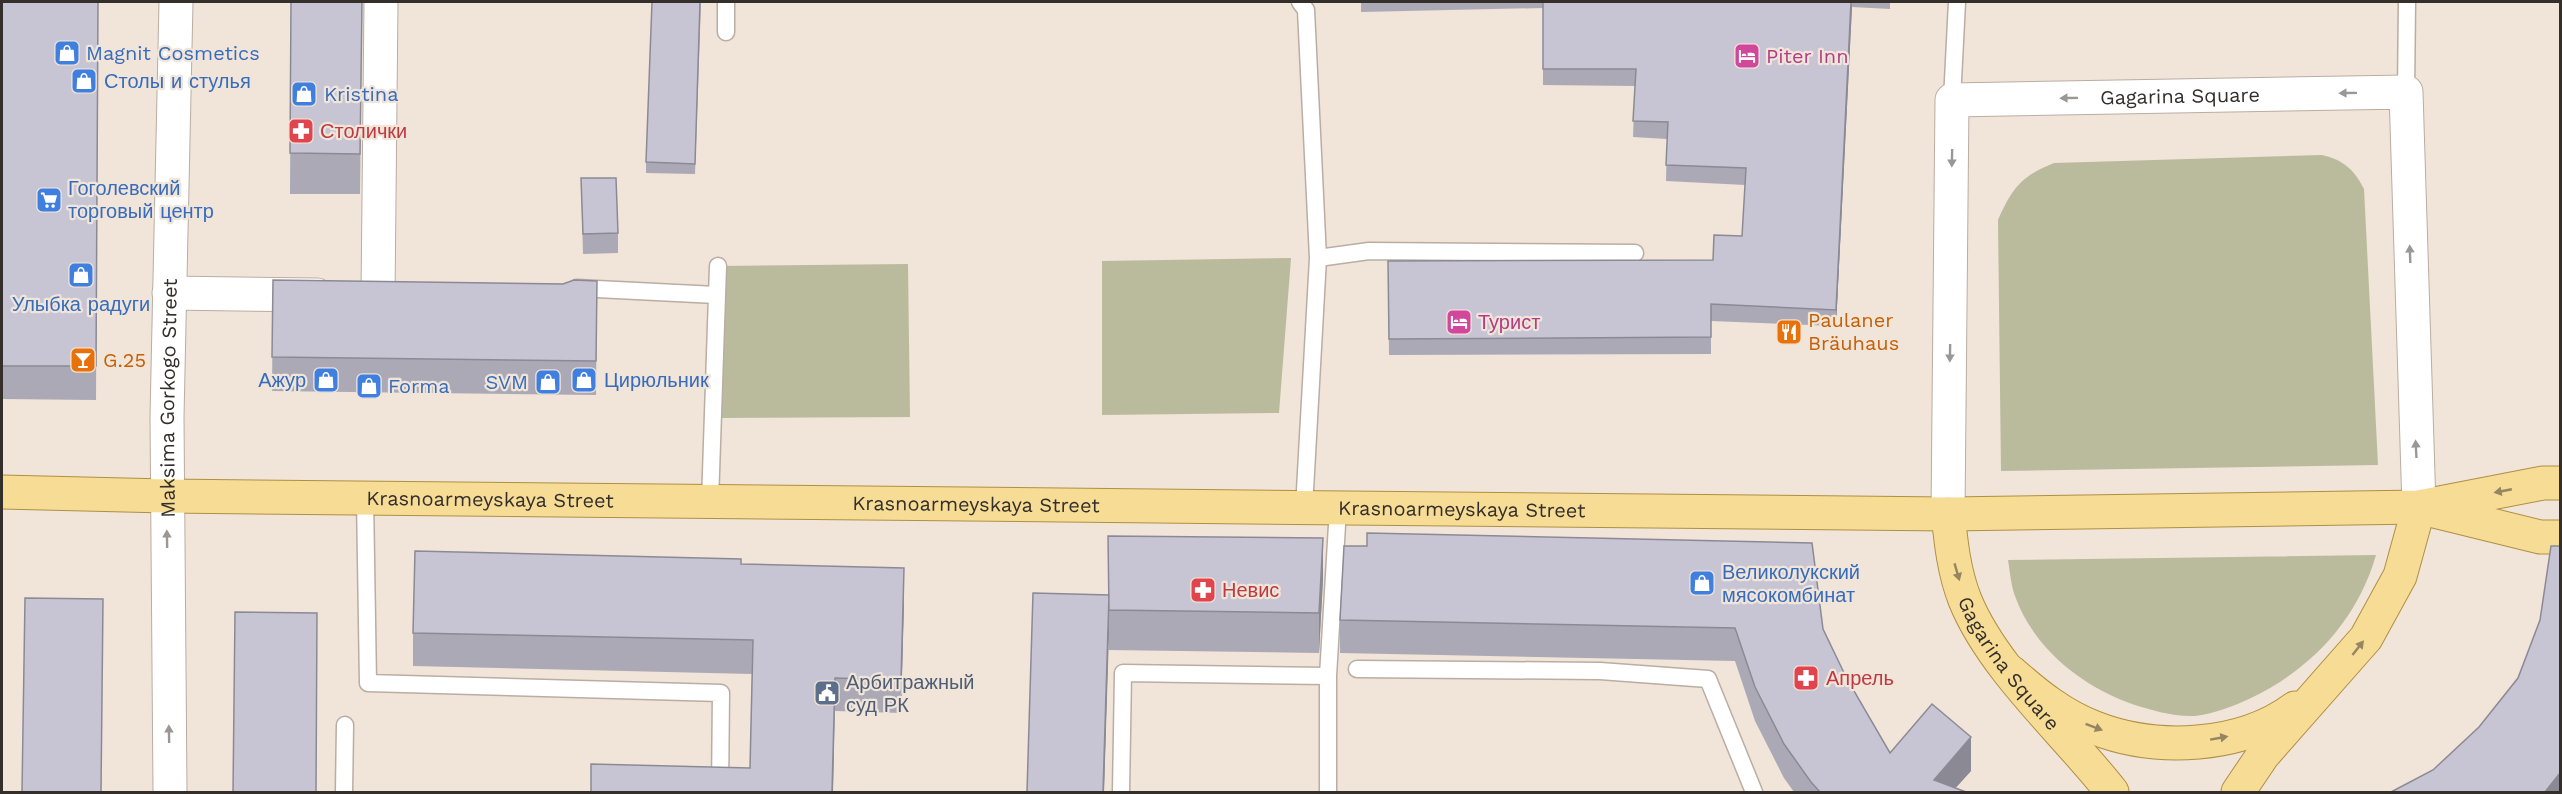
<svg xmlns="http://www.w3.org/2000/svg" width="2562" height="794" viewBox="0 0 2562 794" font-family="'Work Sans',sans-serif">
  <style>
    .green { fill: #b9bb9c }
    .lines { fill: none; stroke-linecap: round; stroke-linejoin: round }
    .lane-casing { stroke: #baada3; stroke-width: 19 }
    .street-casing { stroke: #baada3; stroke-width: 35 }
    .secondary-casing { stroke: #baada3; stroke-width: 35 }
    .primary-casing { stroke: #ae9042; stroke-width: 35 }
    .lane { stroke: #fff; stroke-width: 16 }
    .street { stroke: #fff; stroke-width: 33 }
    .secondary { stroke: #fff; stroke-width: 33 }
    .primary { stroke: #f6dc95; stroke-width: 33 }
    .wall { fill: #aba9b6 }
    .shaded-wall { fill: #8b8a94 }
    .building { fill: #c7c5d4; stroke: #8b8a94; stroke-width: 1.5 }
    .oneway { fill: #9a9795 }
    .oneway2 { fill: #958660 }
    .labels { text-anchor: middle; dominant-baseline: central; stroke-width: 4.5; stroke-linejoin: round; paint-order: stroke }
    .shop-label { font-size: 20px; fill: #366cbe; stroke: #f1e4d8; text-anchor: start }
    .hotel-label { font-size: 20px; fill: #b23c85; stroke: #f1e4d8; text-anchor: start }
    .street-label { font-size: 20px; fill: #342f2b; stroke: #f1e4d8 }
    .health-label { font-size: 20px; fill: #be3a42; stroke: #f1e4d8; text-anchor: start }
    .food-label { font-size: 20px; fill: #c56008; stroke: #f1e4d8; text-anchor: start }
    .service-label { font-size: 20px; fill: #4e5e75; stroke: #f1e4d8; text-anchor: start }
  </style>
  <rect width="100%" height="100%" fill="#f1e4d8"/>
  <!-- green -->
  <path class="green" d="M2322,155C2343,160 2354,169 2364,189L2378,465L2001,471L1998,220C2012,189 2021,176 2054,163Z
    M1291,258L1279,413L1102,415V261Z
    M908,264L910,417L711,418L718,266Z
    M2376,555C2357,621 2311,669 2251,698C2234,706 2213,714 2195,716C2174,717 2151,710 2132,704C2082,686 2034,649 2015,596C2011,585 2010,572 2008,560Z"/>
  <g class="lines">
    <!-- lane casing -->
    <g class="lane-casing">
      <path id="lane" d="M1300,2L1306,10L1318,258L1304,508
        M726,32V2
        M2406,92L2407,2
        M1952,100L1957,2
        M1318,258L1369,251L1635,253
        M577,288L716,295
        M365,498L368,683L721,693L720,792
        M710,502L718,266
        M1357,669L1600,671L1708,679L1754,792
        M344,792L345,725
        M1121,792L1123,673L1328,676
        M1328,792V676L1338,508"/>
    </g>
    <!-- street casing -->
    <g class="street-casing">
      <g id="street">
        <path d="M169,293L317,295"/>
        <path d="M378,296L381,2"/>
        <path id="s1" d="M170,792L167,417L176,2"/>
      </g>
    </g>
    <!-- secondary casing -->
    <g class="secondary-casing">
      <g id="secondary">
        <path id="s2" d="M1948,514L1952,100L2406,92L2419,507"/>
      </g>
    </g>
    <!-- primary casing -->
    <g class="primary-casing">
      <g id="primary">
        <path id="s3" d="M2,492L166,496L1948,514L2419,507L2543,483H2560"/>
        <path d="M2430,510L2540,537H2560"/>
        <path id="s4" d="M1948,514C1951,543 1954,572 1965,600C1993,669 2066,733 2112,792"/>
        <path d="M2011,672C2037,695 2063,716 2095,728C2157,752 2241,748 2295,708"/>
        <path d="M2238,792L2263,755L2366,638L2400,576L2419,507"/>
      </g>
    </g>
    <!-- lane -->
    <use href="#lane" class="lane"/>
    <!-- street -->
    <use href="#street" class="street"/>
    <!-- secondary -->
    <use href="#secondary" class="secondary"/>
    <!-- primary -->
    <use href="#primary" class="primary"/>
  </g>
  <!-- wall -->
  <path class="wall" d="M2,2H98L96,400L2,399Z
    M291,2H362L360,194H290Z
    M701,2L695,174L646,173V162Z
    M1361,2H1890V9L1852,7L1836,326L1711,321V354L1389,355L1388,261L1713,260L1742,236L1745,185L1666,181L1667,139L1633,137L1635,86L1543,85V8L1361,12Z
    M581,178L618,233V253L583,254Z
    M273,280L563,284L597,281L596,395L272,391Z
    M1108,536L1323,579L1319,653L1109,650V610L1104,792H1027L1109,595Z
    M741,564L904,601L901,713L835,711L833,792H591L750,768L752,674L413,666V633Z
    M1340,620L1823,629L1847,679L1890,753L1971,771L1955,788L1966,792H1794L1784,778L1755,721L1735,661L1340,653Z"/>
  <!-- shaded-wall -->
  <path class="shaded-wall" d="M1851,2L1852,7L1836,326V310Z
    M1323,538V579L1319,653V613Z
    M904,568V601L901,713V680Z
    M1109,595V635L1104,792H1103Z
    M835,678L833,792H832Z
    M1971,737V771L1952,792L1934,780Z
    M2560,773V792H2545Z"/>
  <!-- building -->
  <path class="building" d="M2,2H98L96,366H2Z
    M291,2H362L360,154L290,153Z
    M652,2H700L695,164L646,162Z
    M1543,2H1851L1836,310L1711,304V337L1389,339L1388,261L1713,260L1714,235L1742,236L1746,168L1666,165L1668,122L1633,121L1636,69H1543Z
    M581,178H616L618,233L583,234Z
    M273,280L563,284L574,280L597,281L596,361L272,357Z
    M1367,533L1812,543L1823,629L1847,679L1890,753L1932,704L1971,737L1934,780L1966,792H1820L1811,782L1784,744L1755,687L1735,628L1340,620L1344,546H1367Z
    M1108,536L1323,538L1319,613L1109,610Z
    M2551,546H2560V773L2545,792H2391L2433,770L2479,727L2518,678L2540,620Z
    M415,551L741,559V564L904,568L901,680L835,678L832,792H591V764L750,768L753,640L413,633Z
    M1033,593L1109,595L1103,792H1027Z
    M25,598L103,599L101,792H22Z
    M235,612L317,613L316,792H233Z"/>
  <!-- one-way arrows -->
  <defs><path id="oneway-solid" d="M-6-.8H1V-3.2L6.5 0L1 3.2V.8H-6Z" transform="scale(1.5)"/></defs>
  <g class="oneway">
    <use href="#oneway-solid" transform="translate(2348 93) rotate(179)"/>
    <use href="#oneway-solid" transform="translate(2069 98) rotate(179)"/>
    <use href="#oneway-solid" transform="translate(1952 158) rotate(91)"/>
    <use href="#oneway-solid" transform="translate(2410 254) rotate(-92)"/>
    <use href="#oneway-solid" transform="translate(1950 353) rotate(91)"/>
    <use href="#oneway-solid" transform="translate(2416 449) rotate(-93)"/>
    <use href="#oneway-solid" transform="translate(167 539) rotate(-91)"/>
    <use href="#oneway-solid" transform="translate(169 734) rotate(-91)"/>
  </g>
  <g class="oneway2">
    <use href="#oneway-solid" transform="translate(2503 491) rotate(169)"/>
    <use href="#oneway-solid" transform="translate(1957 572) rotate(74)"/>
    <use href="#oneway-solid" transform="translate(2358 648) rotate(-52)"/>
    <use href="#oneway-solid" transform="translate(2094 727) rotate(21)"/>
    <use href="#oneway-solid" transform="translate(2219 738) rotate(-10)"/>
  </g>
  <!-- icons -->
  <defs>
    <g id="shop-square" transform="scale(1.35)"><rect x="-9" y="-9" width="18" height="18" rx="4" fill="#3f7fe0" stroke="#f1e4d8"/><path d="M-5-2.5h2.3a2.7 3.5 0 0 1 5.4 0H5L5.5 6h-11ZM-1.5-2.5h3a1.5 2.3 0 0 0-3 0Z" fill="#fff"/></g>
    <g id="hotel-square" transform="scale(1.35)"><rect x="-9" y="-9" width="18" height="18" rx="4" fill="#d1479c" stroke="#f1e4d8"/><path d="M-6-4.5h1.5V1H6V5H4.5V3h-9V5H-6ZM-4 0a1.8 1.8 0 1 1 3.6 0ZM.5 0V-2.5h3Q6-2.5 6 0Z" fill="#fff"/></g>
    <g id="pharmacy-square" transform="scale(1.35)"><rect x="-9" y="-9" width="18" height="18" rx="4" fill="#e0444e" stroke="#f1e4d8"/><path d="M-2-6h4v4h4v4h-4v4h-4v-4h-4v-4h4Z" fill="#fff"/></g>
    <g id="supermarket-square" transform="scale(1.35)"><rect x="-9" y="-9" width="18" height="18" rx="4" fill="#3f7fe0" stroke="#f1e4d8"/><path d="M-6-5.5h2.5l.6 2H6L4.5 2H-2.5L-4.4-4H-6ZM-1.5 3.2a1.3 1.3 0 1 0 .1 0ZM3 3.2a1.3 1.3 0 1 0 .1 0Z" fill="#fff"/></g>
    <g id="restaurant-square" transform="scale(1.35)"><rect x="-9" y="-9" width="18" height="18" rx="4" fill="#e8710a" stroke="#f1e4d8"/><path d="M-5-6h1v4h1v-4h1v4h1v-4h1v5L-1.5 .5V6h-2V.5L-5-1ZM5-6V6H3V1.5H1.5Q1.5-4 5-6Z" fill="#fff"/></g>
    <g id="bar-square" transform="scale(1.35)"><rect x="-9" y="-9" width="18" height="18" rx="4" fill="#e8710a" stroke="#f1e4d8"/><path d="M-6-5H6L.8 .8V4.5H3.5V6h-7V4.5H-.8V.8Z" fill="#fff"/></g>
    <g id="civic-square" transform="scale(1.35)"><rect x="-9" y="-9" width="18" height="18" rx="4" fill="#5c6f8a" stroke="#f1e4d8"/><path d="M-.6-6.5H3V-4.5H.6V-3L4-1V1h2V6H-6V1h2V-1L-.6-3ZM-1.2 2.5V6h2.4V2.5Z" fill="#fff"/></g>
  </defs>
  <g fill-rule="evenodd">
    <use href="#shop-square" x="67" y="53"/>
    <use href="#hotel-square" x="1747" y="56"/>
    <use href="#shop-square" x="84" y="81"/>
    <use href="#shop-square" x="304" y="94"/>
    <use href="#pharmacy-square" x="301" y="131"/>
    <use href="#supermarket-square" x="49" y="200"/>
    <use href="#shop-square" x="81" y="275"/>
    <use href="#hotel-square" x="1459" y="322"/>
    <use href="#restaurant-square" x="1789" y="332"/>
    <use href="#bar-square" x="83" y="360"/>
    <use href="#shop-square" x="326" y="380"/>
    <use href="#shop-square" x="584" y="380"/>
    <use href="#shop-square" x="548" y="382"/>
    <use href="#shop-square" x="369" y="386"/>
    <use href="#shop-square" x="1702" y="583"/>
    <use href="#pharmacy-square" x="1203" y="590"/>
    <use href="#pharmacy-square" x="1806" y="678"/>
    <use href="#civic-square" x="827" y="693"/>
  </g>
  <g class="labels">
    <!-- shop labels -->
    <g class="shop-label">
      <text x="86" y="53">Magnit Cosmetics</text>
      <text x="104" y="81">Столы и стулья</text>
      <text x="324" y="94">Kristina</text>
      <text x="68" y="188">Гоголевский<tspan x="68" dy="23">торговый центр</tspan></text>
      <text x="81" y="304" text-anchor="middle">Улыбка радуги</text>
      <text x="306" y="380" text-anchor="end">Ажур</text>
      <text x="604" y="380">Цирюльник</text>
      <text x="528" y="382" text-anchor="end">SVM</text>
      <text x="388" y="386">Forma</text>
      <text x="1722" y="572">Великолукский<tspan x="1722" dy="23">мясокомбинат</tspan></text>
    </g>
    <!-- hotel labels -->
    <g class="hotel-label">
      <text x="1766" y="56">Piter Inn</text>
      <text x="1478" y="322">Турист</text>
    </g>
    <!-- street labels -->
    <g class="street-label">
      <text stroke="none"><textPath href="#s2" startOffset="642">Gagarina Square</textPath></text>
      <text stroke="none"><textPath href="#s1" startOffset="394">Maksima Gorkogo Street</textPath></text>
      <text stroke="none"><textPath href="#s3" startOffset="488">Krasnoarmeyskaya Street</textPath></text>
      <text stroke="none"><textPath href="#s3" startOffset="974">Krasnoarmeyskaya Street</textPath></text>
      <text stroke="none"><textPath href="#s3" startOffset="1460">Krasnoarmeyskaya Street</textPath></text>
      <text stroke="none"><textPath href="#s4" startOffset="165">Gagarina Square</textPath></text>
    </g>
    <!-- health labels -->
    <g class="health-label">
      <text x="320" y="131">Столички</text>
      <text x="1222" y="590">Невис</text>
      <text x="1826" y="678">Апрель</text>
    </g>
    <!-- food labels -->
    <g class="food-label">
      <text x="1808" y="320">Paulaner<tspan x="1808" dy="23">Bräuhaus</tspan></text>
      <text x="103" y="360">G.25</text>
    </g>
    <!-- service labels -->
    <g class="service-label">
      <text x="846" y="682">Арбитражный<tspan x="846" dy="23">суд РК</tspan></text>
    </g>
  </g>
  <!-- border -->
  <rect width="2562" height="794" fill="none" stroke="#342f2b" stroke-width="6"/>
</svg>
